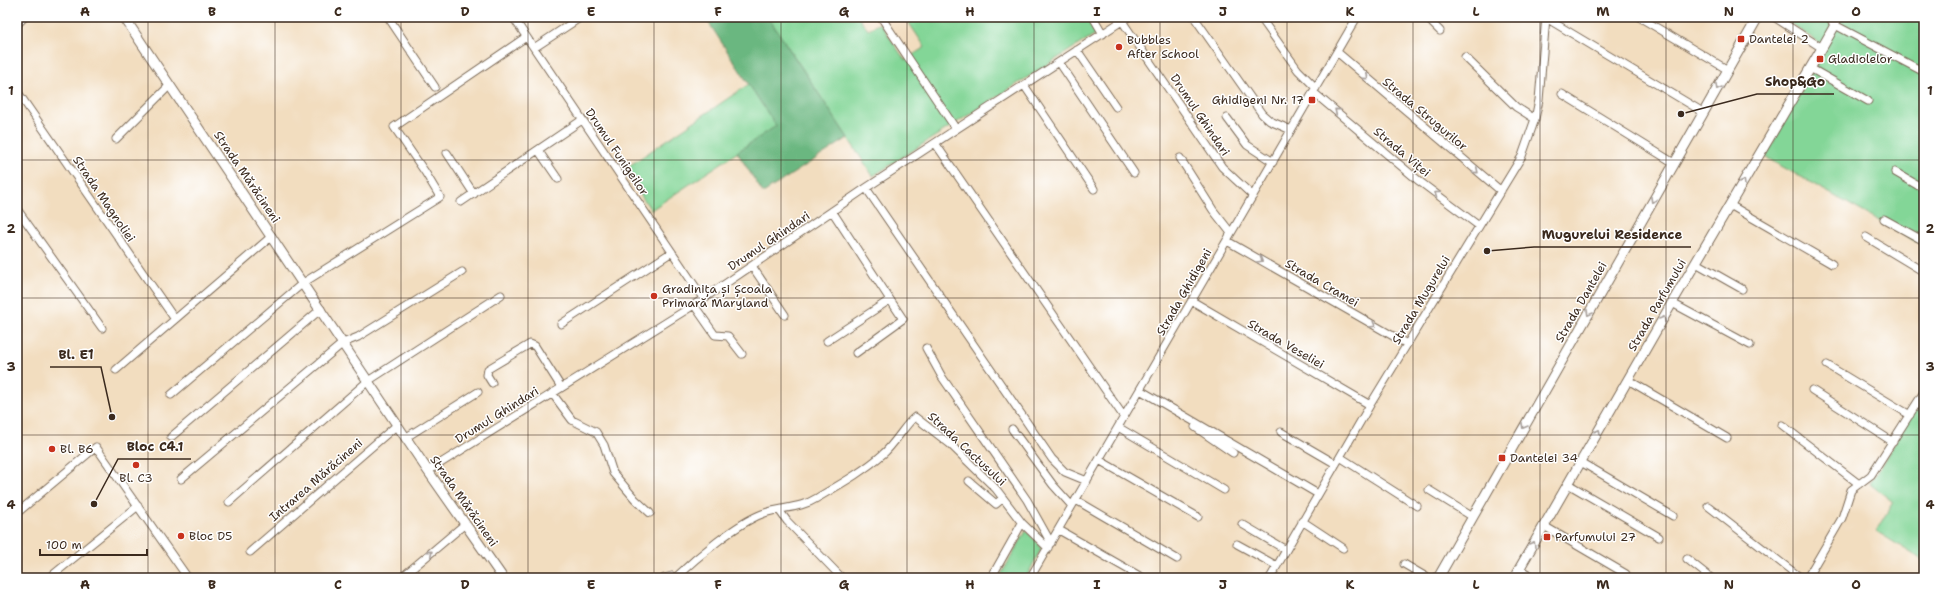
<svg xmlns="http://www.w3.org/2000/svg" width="1941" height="595" viewBox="0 0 1941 595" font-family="'Shantell Sans',sans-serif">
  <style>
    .green { fill: #83d697; stroke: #5f805a }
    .forest { fill: #6ab780; stroke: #52704f }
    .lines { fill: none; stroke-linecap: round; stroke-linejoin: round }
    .street-casing { stroke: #7b6956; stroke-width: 9 }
    .secondary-casing { stroke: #7b6956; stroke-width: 11 }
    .street { stroke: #fff; stroke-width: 7 }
    .secondary { stroke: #fff; stroke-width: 9 }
    .oneway { stroke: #a79f9a }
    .grid { fill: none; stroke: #3b2a1e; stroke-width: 1; stroke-opacity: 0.55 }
    .poi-dot { fill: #c8321e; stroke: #fff; stroke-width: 1.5 }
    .labels { text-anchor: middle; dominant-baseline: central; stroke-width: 3; stroke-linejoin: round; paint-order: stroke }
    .poi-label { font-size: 12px; fill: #3b2a1e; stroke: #fff; text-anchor: start }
    .street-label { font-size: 12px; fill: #3b2a1e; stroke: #fff }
    .leader { fill: none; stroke: #3b2a1e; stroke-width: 1.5 }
    .callout-dot { fill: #3b2a1e; stroke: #fff; stroke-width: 1.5 }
    .callout-label { font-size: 13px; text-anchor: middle; font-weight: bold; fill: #3b2a1e; stroke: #fff; stroke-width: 3; stroke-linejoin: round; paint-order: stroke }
    .neatline { fill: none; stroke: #3b2a1e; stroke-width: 1.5 }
    .grid-label { font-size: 13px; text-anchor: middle; font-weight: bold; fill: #3b2a1e }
  </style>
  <rect width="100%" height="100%" fill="#fff"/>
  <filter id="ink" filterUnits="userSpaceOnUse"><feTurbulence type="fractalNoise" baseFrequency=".025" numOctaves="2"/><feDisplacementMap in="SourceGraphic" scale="8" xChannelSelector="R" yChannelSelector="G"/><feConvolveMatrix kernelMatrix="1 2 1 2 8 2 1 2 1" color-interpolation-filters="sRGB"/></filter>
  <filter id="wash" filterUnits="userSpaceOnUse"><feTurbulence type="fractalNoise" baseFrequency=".012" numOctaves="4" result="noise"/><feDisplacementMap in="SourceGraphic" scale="16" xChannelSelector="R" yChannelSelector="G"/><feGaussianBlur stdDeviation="0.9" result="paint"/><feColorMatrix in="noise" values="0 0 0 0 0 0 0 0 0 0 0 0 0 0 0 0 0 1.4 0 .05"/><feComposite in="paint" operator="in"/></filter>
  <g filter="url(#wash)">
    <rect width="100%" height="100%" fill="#f2ddbf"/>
    <!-- green -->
    <path class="green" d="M768,17H858L868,30L880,23L905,60L925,47L905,17H1088L1097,33L873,176Z
      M1780,17H1924L1923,73L1924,74V246L1765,157L1826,47Z
      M749,84L777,126L651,210L623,170Z
      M1924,393V561L1876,531L1893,502L1870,484Z
      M1026,531L1039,544L1041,549L1026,578H999Z"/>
    <!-- forest -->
    <path class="forest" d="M705,17H768L848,138L763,193L737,152L776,126Z"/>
  </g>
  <g filter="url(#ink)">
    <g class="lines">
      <!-- street casing -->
      <g class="street-casing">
        <path id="street" d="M388,17L435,87
          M513,17L703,298
          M881,17L956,129
          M1093,17L1103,34
          M1194,17L1262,114L1270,121L1291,130
          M1260,17L1298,70L1316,88
          M1426,17L1440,31
          M1639,17L1728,70
          M1774,17L1822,48
          M1546,18L1703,112
          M1122,21L1222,167L1253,196
          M1835,25L1924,72
          M534,48L581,17
          M1077,50L1116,107
          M1337,52L1501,191
          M1465,57L1516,107L1535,119
          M1059,62L1134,173
          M1810,68L1868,101
          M1024,85L1094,189
          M17,91L174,318
          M1313,92L1419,181L1479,226
          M1562,94L1674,163
          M1227,118L1247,145L1273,162
          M116,139L170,85
          M935,143L1124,417
          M538,150L558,179
          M447,153L474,194
          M1180,158L1213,210L1231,233
          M1895,172L1924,189
          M866,188L1052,459L1065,472L1087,481
          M461,202L582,120
          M1730,205L1832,264
          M17,209L102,328
          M1884,219L1924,241
          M1866,237L1924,272
          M1227,241L1407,344
          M1696,263L1742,289
          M752,266L785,315
          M1192,301L1370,405
          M1672,303L1750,345
          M694,305L715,335L728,336L742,354
          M561,324L672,252
          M827,341L888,301L889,298L832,211
          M926,348L942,377L1027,500L1051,543
          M856,353L903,319L889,298
          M1827,365L1910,415
          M116,370L272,236
          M1628,380L1727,438
          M492,383L487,375L488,369L530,344L535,346L561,387
          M1140,390L1318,494
          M1812,390L1893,442
          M552,393L572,420L596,432L604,445L613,473L635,499L650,513
          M171,395L303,283L440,197L425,172L394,127L526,37
          M1782,425L1859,484
          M1118,427L1224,490
          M1195,427L1233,453
          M1012,429L1053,485L1072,506
          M1281,432L1336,464
          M171,437L321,309
          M405,438L478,392
          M1340,457L1417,506
          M1099,460L1198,517
          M1581,462L1673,516
          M428,471L694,305L866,188L1128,17
          M181,479L343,343L358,337L462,272
          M969,481L996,504L1003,498
          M1568,484L1659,537
          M1429,490L1473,517
          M1076,500L1177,559
          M229,502L368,381L501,295
          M1708,506L1801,578
          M779,510L787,521L842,578
          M17,513L96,447L188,578
          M1302,521L1343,548
          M1242,524L1286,550
          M1544,526L1626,574
          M1059,530L1143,578
          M1237,544L1277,566
          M250,552L397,425
          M1687,559L1711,578
          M1404,564L1428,578
          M1519,569L1535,578
          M676,577C696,558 736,524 762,514C780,507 800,509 817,498C839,485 864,471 883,454C894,445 907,422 915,417L950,444L996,489L1022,523L1048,548
          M49,578L138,506
          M401,578L465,524
          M664,578L672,576L677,578
          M991,578L1022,523
          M1030,578L1357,17
          M1270,578L1370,405L1522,156L1535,119L1539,100L1546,17
          M1807,578L1842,518L1851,490L1871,475L1924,392"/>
      </g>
      <!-- secondary casing -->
      <g class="secondary-casing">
        <path id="secondary" d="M124,17L428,471L503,578
          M17,23L23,17
          M1438,578L1758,17
          M1514,578L1672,303L1822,48L1835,25L1830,17"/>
      </g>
      <!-- street -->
      <use href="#street" class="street"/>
      <!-- secondary -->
      <use href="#secondary" class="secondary"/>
    </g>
    <!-- one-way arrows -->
    <defs><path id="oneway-chevron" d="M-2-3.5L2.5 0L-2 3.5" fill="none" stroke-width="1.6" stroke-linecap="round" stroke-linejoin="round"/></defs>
    <g class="oneway">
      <use href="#oneway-chevron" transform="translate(1366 77) rotate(41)"/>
      <use href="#oneway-chevron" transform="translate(1718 87) rotate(120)"/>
      <use href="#oneway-chevron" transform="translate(1337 111) rotate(-140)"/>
      <use href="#oneway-chevron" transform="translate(1476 171) rotate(40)"/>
      <use href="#oneway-chevron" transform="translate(1743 182) rotate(-60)"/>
      <use href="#oneway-chevron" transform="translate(1437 194) rotate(-144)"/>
      <use href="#oneway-chevron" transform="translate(1653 200) rotate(120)"/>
      <use href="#oneway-chevron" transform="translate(1260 260) rotate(30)"/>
      <use href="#oneway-chevron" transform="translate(1589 313) rotate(120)"/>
      <use href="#oneway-chevron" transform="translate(1663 319) rotate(-60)"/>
      <use href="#oneway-chevron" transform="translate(1373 325) rotate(30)"/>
      <use href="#oneway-chevron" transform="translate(1524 426) rotate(120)"/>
      <use href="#oneway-chevron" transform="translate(1598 432) rotate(-60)"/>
      <use href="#oneway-chevron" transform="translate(1533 544) rotate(-60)"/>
      <use href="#oneway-chevron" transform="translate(430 553) rotate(-40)"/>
    </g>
  </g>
  <!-- grid -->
  <path class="grid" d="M148,17V578M275,17V578M401,17V578M528,17V578M654,17V578M781,17V578M907,17V578M1034,17V578M1160,17V578M1287,17V578M1413,17V578M1540,17V578M1666,17V578M1793,17V578M17,160H1924M17,298H1924M17,435H1924"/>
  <!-- markers -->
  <g class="poi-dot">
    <rect x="1737" y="35" width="8" height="8" rx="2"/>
    <circle cx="1119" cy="47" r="4"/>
    <rect x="1816" y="55" width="8" height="8" rx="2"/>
    <rect x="1308" y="96" width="8" height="8" rx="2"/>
    <circle cx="654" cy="296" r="4"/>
    <circle cx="52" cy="449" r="4"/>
    <rect x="1498" y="454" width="8" height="8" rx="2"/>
    <circle cx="136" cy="465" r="4"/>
    <circle cx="181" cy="536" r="4"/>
    <rect x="1543" y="533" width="8" height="8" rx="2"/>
  </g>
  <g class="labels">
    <!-- poi labels -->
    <g class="poi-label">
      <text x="1749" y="39">Dantelei 2</text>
      <text x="1127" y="40">Bubbles<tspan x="1127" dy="14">After School</tspan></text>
      <text x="1828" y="59">Gladiolelor</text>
      <text x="1304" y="100" text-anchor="end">Ghidigeni Nr. 17</text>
      <text x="662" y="289">Gradinița și Școala<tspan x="662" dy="14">Primară Maryland</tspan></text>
      <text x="60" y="449">Bl. B6</text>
      <text x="1510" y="458">Dantelei 34</text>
      <text x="136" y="478" text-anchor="middle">Bl. C3</text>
      <text x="189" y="536">Bloc D5</text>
      <text x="1555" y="537">Parfumului 27</text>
    </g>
    <!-- street labels -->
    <g class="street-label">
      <text transform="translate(1425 114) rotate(40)">Strada Strugurilor</text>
      <text transform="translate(1200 115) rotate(56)">Drumul Ghindari</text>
      <text transform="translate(617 152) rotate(56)">Drumul Funigeilor</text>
      <text transform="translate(1402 152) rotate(40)">Strada Viței</text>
      <text transform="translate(247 177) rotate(56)">Strada Mărăcineni</text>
      <text transform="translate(104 199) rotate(56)">Strada Magnoliei</text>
      <text transform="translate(769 241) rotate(-34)">Drumul Ghindari</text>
      <text transform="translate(1322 283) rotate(30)">Strada Cramei</text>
      <text transform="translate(1184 292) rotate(-60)">Strada Ghidigeni</text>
      <text transform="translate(1421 300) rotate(-59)">Strada Mugurelui</text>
      <text transform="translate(1581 302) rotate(-60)">Strada Dantelei</text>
      <text transform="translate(1657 305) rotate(-60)">Strada Parfumului</text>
      <text transform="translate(1286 344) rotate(30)">Strada Veseliei</text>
      <text transform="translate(497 415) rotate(-32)">Drumul Ghindari</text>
      <text transform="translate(967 449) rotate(43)">Strada Cactusului</text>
      <text transform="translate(316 480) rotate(-41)">Intrarea Mărăcineni</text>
      <text transform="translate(464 501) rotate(55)">Strada Mărăcineni</text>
    </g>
  </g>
  <!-- callouts -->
  <path class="leader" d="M1681 114L1757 94H1834M1487 251L1534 247H1691M112 417L101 367H50M94 504L118 459H191"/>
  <g class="callout-dot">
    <circle cx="1681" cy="114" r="4"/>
    <circle cx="1487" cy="251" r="4"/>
    <circle cx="112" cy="417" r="4"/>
    <circle cx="94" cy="504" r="4"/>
  </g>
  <g class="callout-label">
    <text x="1795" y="86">Shop&amp;Go</text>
    <text x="1612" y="239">Mugurelui Residence</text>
    <text x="76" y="359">Bl. E1</text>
    <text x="155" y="451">Bloc C4.1</text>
  </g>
  <!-- margin -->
  <rect width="1941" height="595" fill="none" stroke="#fff" stroke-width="44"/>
  <!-- scale -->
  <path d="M40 549v6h107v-6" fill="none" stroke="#3b2a1e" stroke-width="2"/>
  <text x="46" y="549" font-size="12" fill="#3b2a1e" stroke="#ffffff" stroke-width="3" paint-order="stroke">100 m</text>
  <rect x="22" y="22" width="1897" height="551" class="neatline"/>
  <g class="grid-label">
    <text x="85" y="16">A</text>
    <text x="212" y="16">B</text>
    <text x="338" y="16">C</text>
    <text x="465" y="16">D</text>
    <text x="591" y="16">E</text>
    <text x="718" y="16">F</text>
    <text x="844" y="16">G</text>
    <text x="970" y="16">H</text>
    <text x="1097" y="16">I</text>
    <text x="1223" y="16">J</text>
    <text x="1350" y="16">K</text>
    <text x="1476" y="16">L</text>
    <text x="1603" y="16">M</text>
    <text x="1729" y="16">N</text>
    <text x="1856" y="16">O</text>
    <text x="11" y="95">1</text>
    <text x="1930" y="95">1</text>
    <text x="11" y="233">2</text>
    <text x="1930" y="233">2</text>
    <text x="11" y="371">3</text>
    <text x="1930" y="371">3</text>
    <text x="11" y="509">4</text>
    <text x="1930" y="509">4</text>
    <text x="85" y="589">A</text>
    <text x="212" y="589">B</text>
    <text x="338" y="589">C</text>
    <text x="465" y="589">D</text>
    <text x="591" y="589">E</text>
    <text x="718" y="589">F</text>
    <text x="844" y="589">G</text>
    <text x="970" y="589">H</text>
    <text x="1097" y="589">I</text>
    <text x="1223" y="589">J</text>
    <text x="1350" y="589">K</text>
    <text x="1476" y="589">L</text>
    <text x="1603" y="589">M</text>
    <text x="1729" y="589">N</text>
    <text x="1856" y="589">O</text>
  </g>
</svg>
